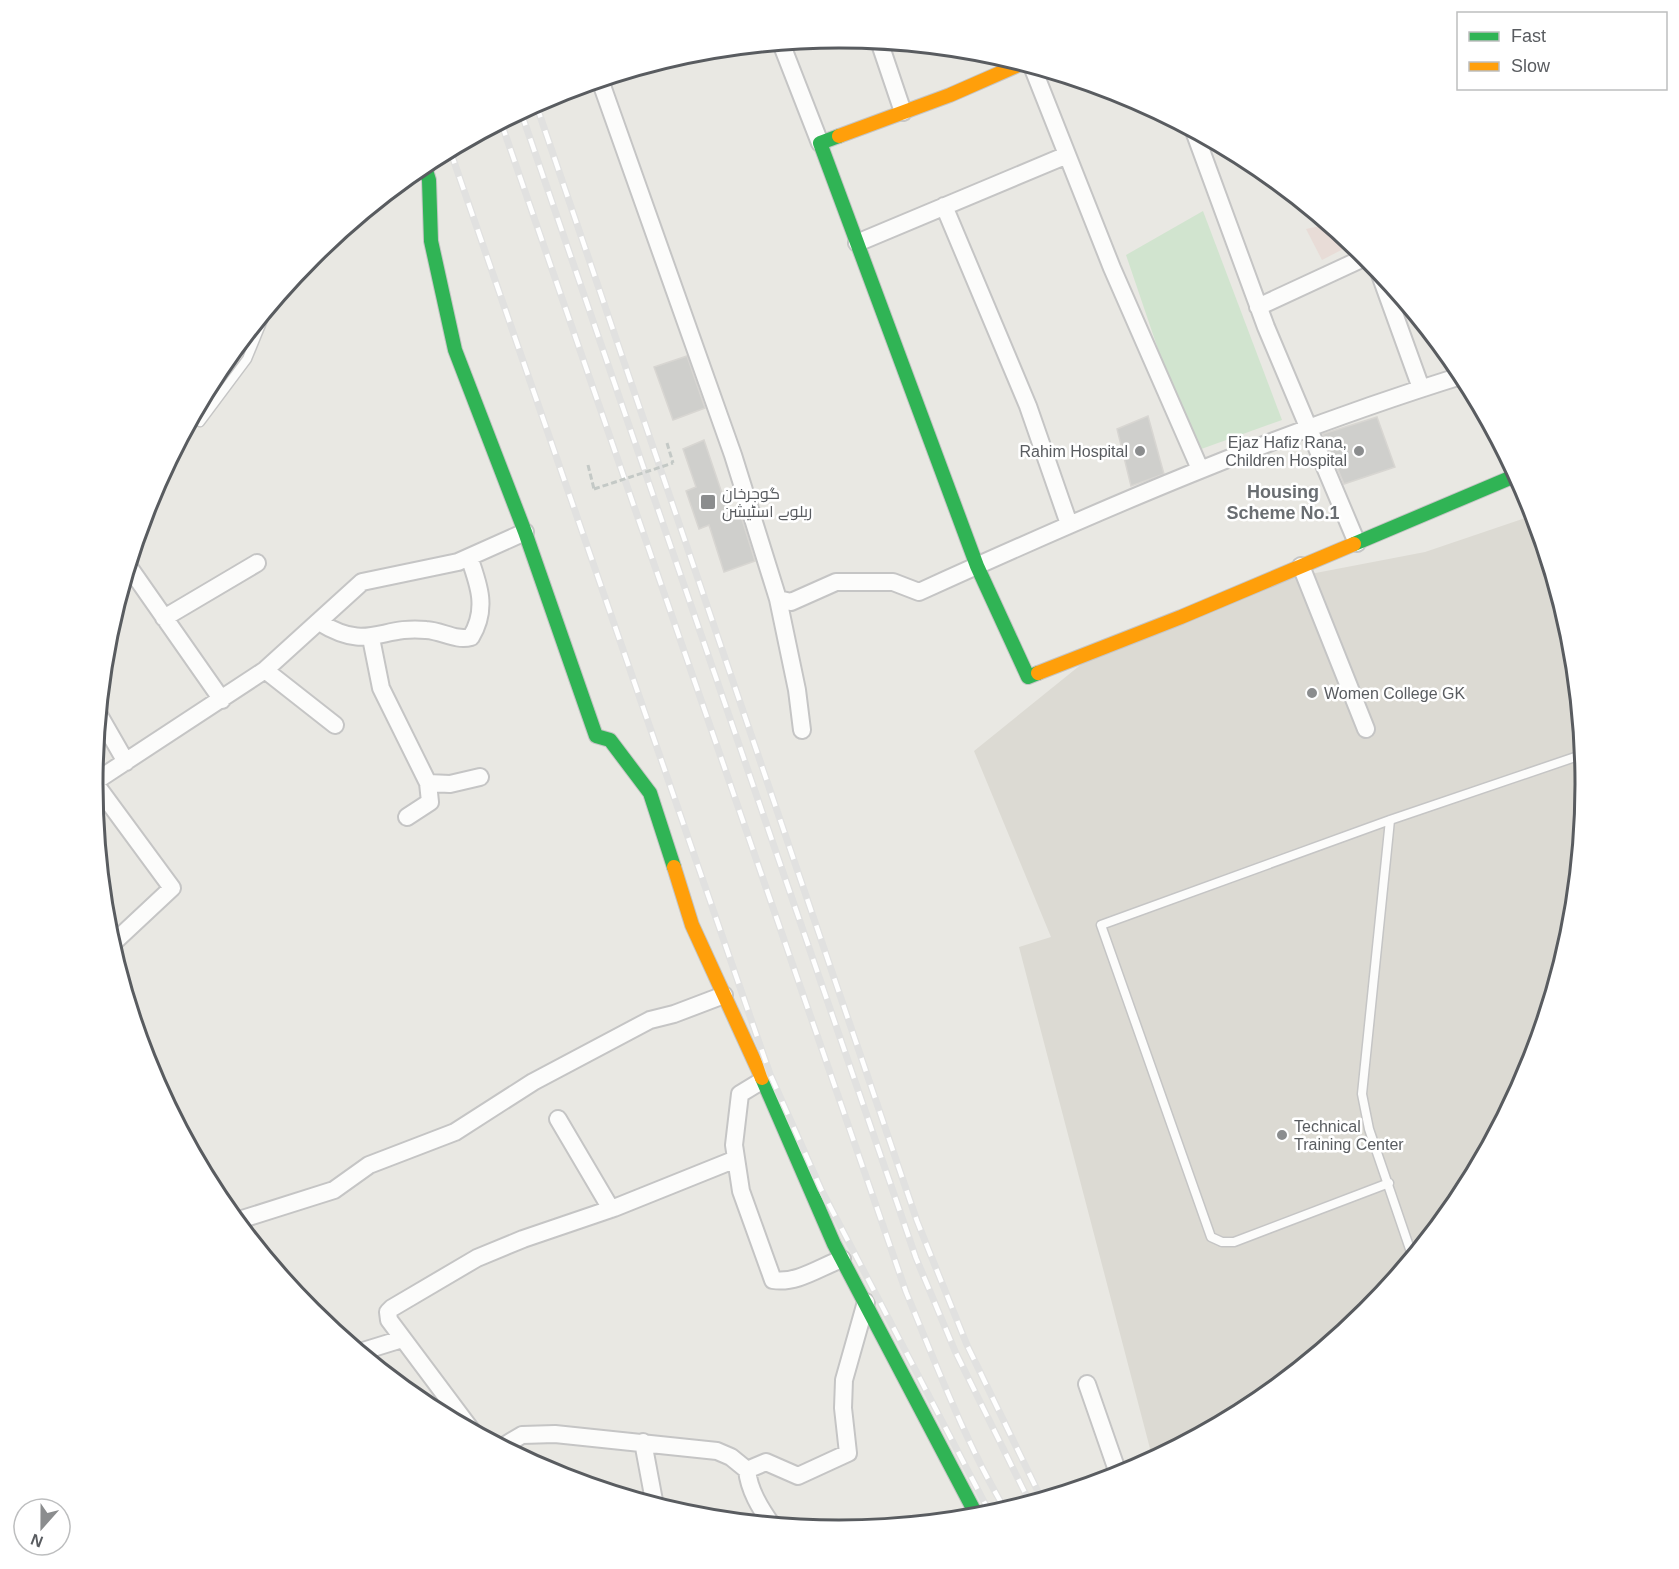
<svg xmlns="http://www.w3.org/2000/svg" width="1679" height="1569" viewBox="0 0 1679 1569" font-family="Arial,Cairo,sans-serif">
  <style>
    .education { fill: #dcdad3 }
    .medical { fill: #e8dcd7 }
    .green { fill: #d1e4cf }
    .building { fill: #cfcfcc; stroke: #d8d6d2; stroke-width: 1.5 }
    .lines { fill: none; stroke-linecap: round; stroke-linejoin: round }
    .lane-casing { stroke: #c5c5c5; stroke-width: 11 }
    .street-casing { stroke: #c5c5c5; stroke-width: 20 }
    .fast-casing { stroke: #c5c5c5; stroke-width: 16 }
    .slow-casing { stroke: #c5c5c5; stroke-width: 16 }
    .path { stroke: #c4c9c6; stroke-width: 3; stroke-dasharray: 6 3; stroke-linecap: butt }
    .lane { stroke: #fcfcfb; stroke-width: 8 }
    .street { stroke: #fcfcfb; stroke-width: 16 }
    .fast { stroke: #30b455; stroke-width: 14 }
    .slow { stroke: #ff9f0a; stroke-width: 14 }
    .rail-casing { stroke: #e1e1e0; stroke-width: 7 }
    .rail { stroke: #fff; stroke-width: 4.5; stroke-dasharray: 14; stroke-linecap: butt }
    .path-bridge { stroke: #c4c9c6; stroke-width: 3; stroke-dasharray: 6 3; stroke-linecap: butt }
    .poi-dot { fill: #8b8d8e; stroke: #fff; stroke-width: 2 }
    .labels { text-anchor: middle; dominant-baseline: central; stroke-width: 5; stroke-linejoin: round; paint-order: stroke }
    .poi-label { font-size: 16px; fill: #595c60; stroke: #fff; text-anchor: start }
    .neighbourhood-label { font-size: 18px; font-weight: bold; fill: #6a6e72; stroke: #fff }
    .rim { fill: none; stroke: #595c60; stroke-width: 3 }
  </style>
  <rect width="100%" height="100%" fill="#e9e8e3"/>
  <!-- education -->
  <path class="education" d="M1534,515L1572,639L1586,785L1572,931L1530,1071L1460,1200L1367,1313L1254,1406L1153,1460L1019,947L1051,937L974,751L1104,646L1258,584L1425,552Z"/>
  <!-- medical -->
  <path class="medical" d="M1329,224L1349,246L1322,260L1306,229Z"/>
  <!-- green -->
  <path class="green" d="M1203,211L1282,420L1193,452L1126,255Z"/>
  <!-- building -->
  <path class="building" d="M687,356L705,408L673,420L654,367Z
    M1148,416L1164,474L1131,486L1117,429Z
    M1377,417L1395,467L1344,484L1323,434Z
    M704,440L730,517L740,513L755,561L724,572L709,525L699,529L686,491L696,487L683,449Z"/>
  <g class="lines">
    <!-- lane casing -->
    <g class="lane-casing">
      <path id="lane" d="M200,422L247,359L267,310
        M1390,820L1362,1094L1369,1129L1413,1258
        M1389,1183L1234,1242H1222L1211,1237L1101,925L1390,820L1584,754
        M1242,1409L1253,1407"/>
    </g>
    <!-- street casing -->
    <g class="street-casing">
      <path id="street" d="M879,41L903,112
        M781,43L820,143
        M1032,66L1112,268L1200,469
        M600,80L733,455L778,599
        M1194,131L1266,327L1357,543
        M944,206L1028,406L1069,524
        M857,243L1067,155
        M1378,269L1421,388
        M1258,307L1368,256
        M1301,566L1366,729
        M129,567L222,700
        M164,618L257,563
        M319,622C369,653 380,625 426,630C443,631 455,641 471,637C488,609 479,585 469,557
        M371,638L381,688L428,783L450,784L480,777
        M265,670L335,725
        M99,715L126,762
        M802,730L797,690L778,599L791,602L836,582H893L919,592C1097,511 1277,433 1464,375
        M94,782L172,888L111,945
        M93,783L265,670L362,582L458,562L525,532
        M407,817L430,802L428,783
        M763,1080L740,1094L734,1145L741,1191L773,1280C797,1284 820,1267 842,1259
        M558,1119L611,1209
        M236,1221L334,1190L369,1165L455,1132L533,1082L650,1020L674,1014L724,995
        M360,1352L402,1339
        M1087,1384L1119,1476
        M472,1431L389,1320L388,1312L392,1308L477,1258L523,1239L614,1208L736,1159
        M643,1442L655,1506
        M502,1447L522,1435L555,1434L717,1451L731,1457L747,1470C749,1490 760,1508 772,1525
        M747,1470L766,1462L798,1476L848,1453L843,1408L844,1380L866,1302"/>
    </g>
    <!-- fast casing -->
    <g class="fast-casing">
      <path id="fast" d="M839,136L820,143L977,566L1028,677L1038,673
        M424,164L429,180L431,241L455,350L525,532L596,736L610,740L650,793L674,867
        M1354,544L1517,475
        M762,1078L834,1244L978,1518"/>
    </g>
    <!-- slow casing -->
    <g class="slow-casing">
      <path id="slow" d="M839,136L950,95L1023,63
        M1038,673L1181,617L1354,544
        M674,867L692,925L762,1078"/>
    </g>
    <!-- path -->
    <path class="path" d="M667,443L673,463
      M588,465L594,489"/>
    <!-- lane -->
    <use href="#lane" class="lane"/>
    <!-- street -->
    <use href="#street" class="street"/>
    <!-- fast -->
    <use href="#fast" class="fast"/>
    <!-- slow -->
    <use href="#slow" class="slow"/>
    <!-- rail casing -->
    <g class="rail-casing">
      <path id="rail" d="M536,104L917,1221L967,1345L1042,1500
        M521,112L916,1258L955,1351L1030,1503
        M501,122L906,1292C937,1366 965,1442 1006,1511
        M450,150L770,1074L821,1189L991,1515"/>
    </g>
    <!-- rail -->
    <use href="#rail" class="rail"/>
    <!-- path-bridge -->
    <path class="path-bridge" d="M594,489L673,463"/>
  </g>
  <!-- markers -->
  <g class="poi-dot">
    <circle cx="1140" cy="451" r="6"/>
    <circle cx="1359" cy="451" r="6"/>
    <rect x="700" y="494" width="16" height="16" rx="3"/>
    <circle cx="1312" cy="693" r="6"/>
    <circle cx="1282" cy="1135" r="6"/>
  </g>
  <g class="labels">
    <!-- poi labels -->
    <g class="poi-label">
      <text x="1347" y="442" text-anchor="end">Ejaz Hafiz Rana,<tspan x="1347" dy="18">Children Hospital</tspan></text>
      <text x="1128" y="451" text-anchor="end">Rahim Hospital</text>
      <text x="722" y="493">گوجرخان<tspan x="722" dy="18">ریلوے اسٹیشن</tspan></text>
      <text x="1324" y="693">Women College GK</text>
      <text x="1294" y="1126">Technical<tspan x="1294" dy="18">Training Center</tspan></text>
    </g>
    <!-- neighbourhood labels -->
    <g class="neighbourhood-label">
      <text x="1283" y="492">Housing<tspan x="1283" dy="21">Scheme No.1</tspan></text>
    </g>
  </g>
  <!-- crop -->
  <path d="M0 0H1679V1569H0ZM103 784a736 736 0 1 1 1472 0a736 736 0 1 1-1472 0Z" fill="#fff" fill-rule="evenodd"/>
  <path class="rim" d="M103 784a736 736 0 1 1 1472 0a736 736 0 1 1-1472 0Z"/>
  <!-- legend -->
  <rect x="1457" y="12" width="210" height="78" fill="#ffffff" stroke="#bdbebf" stroke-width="1.5"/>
  <rect x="1469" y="32" width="30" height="9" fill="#30b455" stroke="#bdbebf" stroke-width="1.5"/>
  <text x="1511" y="42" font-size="18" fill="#595c60">Fast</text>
  <rect x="1469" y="62" width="30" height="9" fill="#ff9f0a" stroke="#bdbebf" stroke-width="1.5"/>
  <text x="1511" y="72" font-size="18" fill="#595c60">Slow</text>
  <!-- north arrow -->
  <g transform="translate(42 1527) rotate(201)"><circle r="28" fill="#ffffff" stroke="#bdbebf" stroke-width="1.5"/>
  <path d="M0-4.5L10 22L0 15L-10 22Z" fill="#8b8d8e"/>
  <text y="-9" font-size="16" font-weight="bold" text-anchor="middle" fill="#595c60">N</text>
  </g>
</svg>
